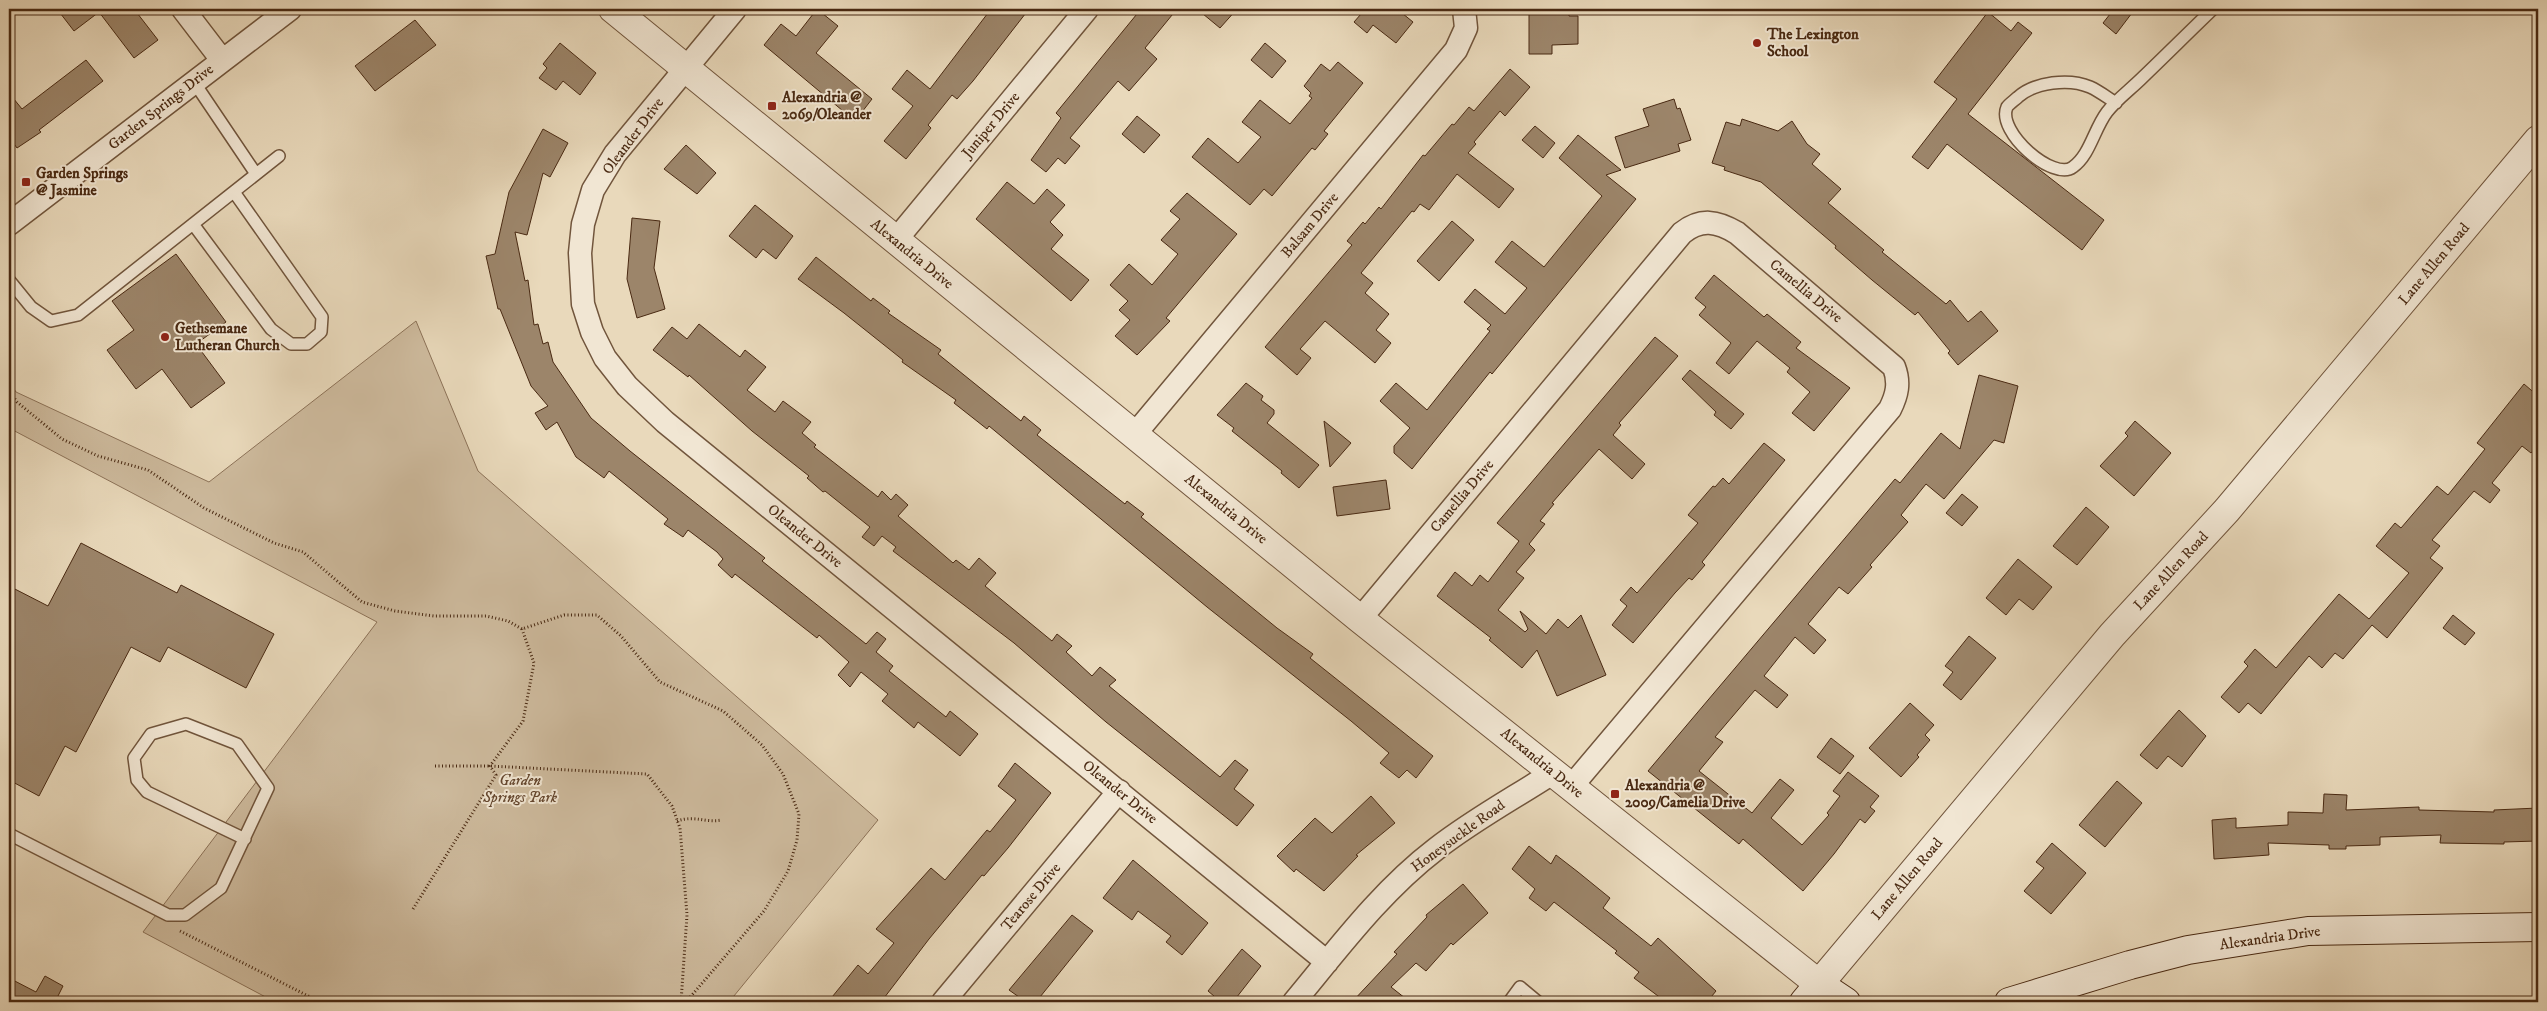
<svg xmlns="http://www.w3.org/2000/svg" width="2547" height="1011" viewBox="0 0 2547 1011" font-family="'IM FELL DW Pica',serif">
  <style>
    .green { fill: #cebb9e; stroke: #8c7258 }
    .building { fill: #9c856a; stroke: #492912 }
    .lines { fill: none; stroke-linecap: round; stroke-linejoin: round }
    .service-casing { stroke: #71553c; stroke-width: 14 }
    .minor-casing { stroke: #71553c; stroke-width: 25 }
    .tertiary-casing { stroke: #71553c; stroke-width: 30 }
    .secondary-casing { stroke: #492912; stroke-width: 30 }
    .path { stroke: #492912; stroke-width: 3; stroke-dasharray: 1 2.5; stroke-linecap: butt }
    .service { stroke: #f1e6d3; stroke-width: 11 }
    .minor { stroke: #f1e6d3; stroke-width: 22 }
    .tertiary { stroke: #f1e6d3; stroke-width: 28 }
    .secondary { stroke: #f1e6d3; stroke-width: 28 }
    .poi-dot { fill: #8f2418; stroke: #f1e6d3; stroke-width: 2 }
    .labels { text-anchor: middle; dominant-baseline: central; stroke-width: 4; stroke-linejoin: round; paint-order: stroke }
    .poi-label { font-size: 15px; font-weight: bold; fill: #492912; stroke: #f1e6d3; text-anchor: start }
    .street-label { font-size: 15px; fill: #492912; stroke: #f1e6d3 }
    .park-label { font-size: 15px; font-style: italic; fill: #64462e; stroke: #f1e6d3 }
  </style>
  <rect width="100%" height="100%" fill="#e9d9bb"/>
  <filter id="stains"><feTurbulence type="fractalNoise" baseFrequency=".004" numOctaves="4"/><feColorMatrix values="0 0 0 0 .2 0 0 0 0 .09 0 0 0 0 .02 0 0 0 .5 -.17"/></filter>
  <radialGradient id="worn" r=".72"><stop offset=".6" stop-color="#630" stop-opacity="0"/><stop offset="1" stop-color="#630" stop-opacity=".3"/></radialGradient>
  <!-- green -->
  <path class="green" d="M416,321L478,471L878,820L729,1002H275L143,932L377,622L9,428V381L16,392L209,482Z"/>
  <!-- building -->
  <path class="building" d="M57,9H134L158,40L134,58L99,12L74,31Z
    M817,9L838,26L816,53L872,99L855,121L764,45L781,24L796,36Z
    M991,9H1029L973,81L957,99L952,95L928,125L931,128L906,159L884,141L913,106L892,89L907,70L930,89Z
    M1141,9H1177L1145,48L1157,59L1129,91L1118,81L1070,138L1080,146L1065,164L1058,158L1046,172L1031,160L1061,118L1056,113Z
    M1197,9H1237L1220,28Z
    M1354,9H1397L1413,22L1396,43L1373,25L1367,33L1354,22L1361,14Z
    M1529,9H1569V16H1578V44L1552,45V54H1529Z
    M2114,9H2135L2116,34L2103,23Z
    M1988,12L2011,31L2018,22L2032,33L1968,114L2104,220L2082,250L1947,144L1928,169L1912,157L1957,99L1934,82Z
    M415,20L436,45L375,91L355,66Z
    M560,43L596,73L580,95L563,81L556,90L539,78L547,68L543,64Z
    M1265,43L1286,61L1272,78L1251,60Z
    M86,60L103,81L39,130L41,132L17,148L9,137V93L22,109Z
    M1338,62L1363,83L1324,131L1328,134L1315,150L1312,148L1272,196L1264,189L1250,205L1192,157L1208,138L1238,163L1261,137L1242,122L1260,100L1290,124L1312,98L1309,96L1311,93L1304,86L1321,64L1330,71Z
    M1510,69L1530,87L1505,116L1500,111L1474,142L1476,144L1468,153L1514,189L1499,208L1457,174L1429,210L1420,204L1414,212L1412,211L1361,273L1373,283L1365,293L1389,314L1376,330L1391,343L1375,363L1325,321L1300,349L1311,358L1297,375L1265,347L1352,245L1347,241L1363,222L1365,224L1379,207L1381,209L1423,155L1425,156L1452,124L1454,125L1469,107L1474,111Z
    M1674,99L1677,109L1680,108L1691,140L1678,144L1680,151L1625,168L1615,137L1649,126L1643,109Z
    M1137,116L1160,135L1144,153L1122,134Z
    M1742,119L1778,131L1792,121L1807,144L1820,154L1812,164L1841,189L1828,203L1884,250L1882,252L1946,304L1950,300L1968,322L1981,311L1998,331L1958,365L1948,353L1950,351L1918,312L1915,315L1872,280L1835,248L1836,246L1761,182L1724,170L1725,167L1712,163L1726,122L1740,126Z
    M1535,126L1555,143L1543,158L1522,140Z
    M543,129L568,143L550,177L543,173L527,235L515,232L525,281L528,280L534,325L538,324L543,344L548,342L553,362L591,418L630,451L765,558L762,561L866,644L877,632L886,639L876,652L893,666L889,671L946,717L950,711L978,734L960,756L918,722L914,728L882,701L888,694L861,672L850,687L838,675L849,662L819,635L817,638L735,574L732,578L718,565L723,559L717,552L688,530L683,537L664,524L668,519L609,471L604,478L576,457L557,422L546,430L535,413L548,406L531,386L500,309H498L486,256L495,254L509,192Z
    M1578,135L1621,170L1606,175L1636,199L1492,374L1490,372L1412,469L1394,453V446L1410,428L1380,401L1396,383L1427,410L1490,331L1487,329L1491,325L1464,302L1475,289L1505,314L1527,288L1495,262L1512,241L1544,267L1602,196L1559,158Z
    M686,145L716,173L697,194L664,169Z
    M1007,182L1034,204L1047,189L1065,205L1050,222L1063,235L1051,249L1089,280L1071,301L976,219Z
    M1187,193L1237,234L1166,318L1170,321L1137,355L1115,336L1130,320L1119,310L1128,301L1110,285L1129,264L1152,285L1178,254L1161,240L1180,219L1170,211Z
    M755,205L793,236L776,259L763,249L756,258L729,236Z
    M632,218L660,221L654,268L665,309L637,318L627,279Z
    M1452,221L1474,240L1439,281L1417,261Z
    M176,254L226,322L196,344L225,383L191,408L162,369L136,389L107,350L134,330L112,301Z
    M816,257L871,301L873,298L890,311L888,313L941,350L938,354L1021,421L1024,416L1041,430L1037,435L1125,504L1127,501L1144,514L1141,517L1277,628L1313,654L1310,658L1433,756L1416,778L1407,770L1399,778L1380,763L1389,753L1351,721L1207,607L989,426L987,429L954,403L956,400L902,362L903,360L844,313L798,279Z
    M1714,275L1764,317L1767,314L1801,342L1796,348L1850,388L1814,431L1792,413L1810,392L1787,372L1790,368L1757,341L1729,374L1716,363L1731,343L1699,315L1706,307L1695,298Z
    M699,324L740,357L745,350L766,367L747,390L775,412L783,401L811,422L802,433L816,445L814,447L878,497L882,491L891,500L896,494L908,505L898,516L953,563L956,560L969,570L979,558L996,573L985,586L1052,641L1057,634L1072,646L1066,652L1092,676L1100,667L1116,680L1109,686L1220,777L1235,760L1248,770L1234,789L1254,805L1237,826L1106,722L1014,643L893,551L896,547L882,536L874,546L862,537L870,527L825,491L823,492L807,478L809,476L752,431L689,375L688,377L653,350L672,327L687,339Z
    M1655,337L1678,356L1619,423L1621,425L1613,435L1645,464L1632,479L1599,449L1552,503L1554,504L1540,521L1545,524L1529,544L1535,550L1516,572L1524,578L1498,610L1525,632L1528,629L1520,611L1546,634L1558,619L1568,628L1581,615L1606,675L1557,696L1537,650L1522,668L1489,640L1491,638L1437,596L1455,572L1472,586L1480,575L1488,582L1519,541L1497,523Z
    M1690,370L1744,414L1731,429L1714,415L1716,412L1682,379Z
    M1979,375L2018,386L2004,443L1994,440L1944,499L1926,484L1901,515L1908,522L1870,565L1872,567L1848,594L1839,587L1808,624L1826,640L1814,654L1795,637L1764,676L1788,695L1777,708L1755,690L1715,737L1723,742L1699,771L1752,813L1780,779L1794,790L1771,818L1802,845L1829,815L1827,813L1840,796L1833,791L1848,772L1879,796L1870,807L1875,811L1865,823L1860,819L1834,854L1803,891L1743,839L1739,844L1648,771L1895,479L1900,483L1941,433L1960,449Z
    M1246,383L1263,396L1261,400L1274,410V414L1267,423L1319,465L1299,488L1281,473L1282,471L1232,431L1234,428L1217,415Z
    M2524,384L2538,396V445L2531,453L2522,446L2492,483L2500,490L2490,503L2474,491L2432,540L2440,546L2430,558L2443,568L2387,638L2372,625L2343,659L2335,653L2322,668L2309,656L2261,714L2248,703L2239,713L2221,697L2248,666L2244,662L2255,649L2276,668L2339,594L2369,619L2409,573L2376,546L2395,523L2401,528L2437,486L2448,495L2485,449L2477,443Z
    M1324,421L1351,443L1330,467Z
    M2135,421L2171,453L2134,496L2100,466L2128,436L2125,433Z
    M1764,443L1785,460L1702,562L1705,565L1692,580L1689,578L1675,593L1633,643L1612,625L1627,606L1620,600L1631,587L1637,593L1698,523L1688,515L1713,486L1715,487L1723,478L1729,484Z
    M1386,480L1390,509L1337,516L1333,487Z
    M1962,494L1978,507L1962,526L1946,513Z
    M2086,507L2109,527L2077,565L2053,546Z
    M81,543L177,593L181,585L274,634L246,688L168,647L160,662L131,647L76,752L65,746L39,796L9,780V586L48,606Z
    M2018,559L2052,587L2033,610L2019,599L2006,615L1986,598Z
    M2453,615L2475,633L2465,645L2443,628Z
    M1969,636L1996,658L1961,700L1943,685L1953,672L1945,666Z
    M1910,703L1934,725L1925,735L1930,740L1917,755L1919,757L1901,777L1869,748Z
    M2179,710L2206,736L2182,767L2168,756L2157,769L2140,755Z
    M1831,738L1854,756L1840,774L1817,757Z
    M1015,763L1051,793L1008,848L984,876L982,875L929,939L881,1002H828L858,965L868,974L894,943L876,929L931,868L945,880L987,830L990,832L1016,800L998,786Z
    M2117,781L2142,803L2105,847L2079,825Z
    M2324,794L2347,795L2346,810L2419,807V810L2494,812V810L2538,808V841L2504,842V844L2440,843L2441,835L2380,837V845L2346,846V849H2329V845L2268,843L2269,855L2214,859L2212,820L2236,818V828L2288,825V812L2323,813Z
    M1371,796L1395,823L1356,855L1358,856L1324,891L1296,869L1294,872L1277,856L1315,818L1332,833Z
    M2052,843L2086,873L2051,914L2024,891L2044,868L2036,862Z
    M1529,846L1551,864L1556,855L1578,872L1610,898L1603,908L1651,946L1658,938L1716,991L1707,1002H1666L1634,978L1639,972L1615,953L1617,951L1554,902L1546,911L1529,898L1535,889L1512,869Z
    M1133,860L1208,923L1182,955L1166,942L1171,936L1138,911L1132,920L1103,898Z
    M1463,884L1488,913L1453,945L1451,943L1426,971L1416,963L1391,987L1410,1002H1352L1397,954L1394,952L1427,917L1426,915Z
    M1072,915L1093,931L1036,1002H1026L1009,990Z
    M1242,949L1261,966L1233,1002H1221L1208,991Z
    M45,976L63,986L55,1002H9V978L36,992Z"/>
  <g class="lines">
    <!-- service casing -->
    <g class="service-casing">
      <path id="service" d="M194,82L256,174
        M2116,103C2108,98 2099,91 2090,87C2069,78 2035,82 2018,97C2015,100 2009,104 2007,107C1996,132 2054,182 2073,167C2090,155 2094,129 2107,112C2116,100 2131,89 2142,78C2166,55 2189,32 2213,9
        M193,224L271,329L291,344H307L321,332L322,317L234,192
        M9,280L31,307L51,321L78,315L279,156
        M9,834L168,915H185L221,888L268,788L237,744L186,724L151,734L134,758L137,780L147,792L245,839
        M1509,1002L1520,987L1538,1002"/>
    </g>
    <!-- minor casing -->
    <g class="minor-casing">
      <path id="minor" d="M183,9L222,60
        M735,9L615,154L593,190L583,224L580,253L583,304L592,332L605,358L627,386L665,422L1327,962
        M9,224L290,9
        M895,241L1087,9
        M1135,434L1456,50L1466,28L1464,9
        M1360,619L1682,233C1701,218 1717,221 1737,233L1894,367C1900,383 1897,395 1890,409L1571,787
        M943,1002L1119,791
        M1294,1002C1338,949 1381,891 1436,849C1473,820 1514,798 1554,772"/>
    </g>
    <!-- tertiary casing -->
    <g class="tertiary-casing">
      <path id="tertiary" d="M613,9L1360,619L1819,984L2112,635L2227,510L2538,140"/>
    </g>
    <!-- secondary casing -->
    <g class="secondary-casing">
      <path id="secondary" d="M1804,1002L1819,984L1846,1002
        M2009,1002L2130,965L2188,950L2308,931L2538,927"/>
    </g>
    <!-- path -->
    <path class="path" d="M9,390L17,402L62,439L98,456L148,470L204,508L274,543L303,552L362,602L395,611L434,616H486L508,621L522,629L564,615H597L621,636L660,682L723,711L762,745L783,774L799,814L797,840L788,871L764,911L686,1002
      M435,766H490L647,774L672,806L680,828L687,915L681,1002
      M677,821C696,815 704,823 722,820
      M413,909L496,775L490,766L523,721L534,663L522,629
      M180,931L320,1002"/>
    <!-- service -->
    <use href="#service" class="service"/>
    <!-- minor -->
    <use href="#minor" class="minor"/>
    <!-- tertiary -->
    <use href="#tertiary" class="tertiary"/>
    <!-- secondary -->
    <use href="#secondary" class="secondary"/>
  </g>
  <!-- markers -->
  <g class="poi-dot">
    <circle cx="1757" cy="43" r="5"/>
    <rect x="767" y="101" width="10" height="10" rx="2.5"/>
    <rect x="21" y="177" width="10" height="10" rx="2.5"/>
    <circle cx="165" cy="337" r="5"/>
    <rect x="1610" y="789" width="10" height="10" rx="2.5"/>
  </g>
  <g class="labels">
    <!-- poi labels -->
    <g class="poi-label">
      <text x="1767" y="34">The Lexington<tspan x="1767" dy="17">School</tspan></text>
      <text x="782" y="97">Alexandria @<tspan x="782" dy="17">2069/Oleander</tspan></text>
      <text x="36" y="173">Garden Springs<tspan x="36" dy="17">@ Jasmine</tspan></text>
      <text x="175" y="328">Gethsemane<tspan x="175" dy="17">Lutheran Church</tspan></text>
      <text x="1625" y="785">Alexandria @<tspan x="1625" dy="17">2009/Camelia Drive</tspan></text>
    </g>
    <!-- street labels -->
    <g class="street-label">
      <text transform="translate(161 107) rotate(-38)">Garden Springs Drive</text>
      <text transform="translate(991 125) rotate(-50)">Juniper Drive</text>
      <text transform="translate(633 136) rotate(-53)">Oleander Drive</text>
      <text transform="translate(1310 225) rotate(-50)">Balsam Drive</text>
      <text transform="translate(912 254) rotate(39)">Alexandria Drive</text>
      <text transform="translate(2434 264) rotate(-50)">Lane Allen Road</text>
      <text transform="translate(1806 291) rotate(40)">Camellia Drive</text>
      <text transform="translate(1462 496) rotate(-50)">Camellia Drive</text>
      <text transform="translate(1226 509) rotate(39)">Alexandria Drive</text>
      <text transform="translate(805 536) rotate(39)">Oleander Drive</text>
      <text transform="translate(2171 571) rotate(-47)">Lane Allen Road</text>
      <text transform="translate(1542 763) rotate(39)">Alexandria Drive</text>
      <text transform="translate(1120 792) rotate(39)">Oleander Drive</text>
      <text transform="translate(1458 836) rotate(-36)">Honeysuckle Road</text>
      <text transform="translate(1907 879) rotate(-50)">Lane Allen Road</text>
      <text transform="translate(1031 897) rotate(-50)">Tearose Drive</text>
      <text transform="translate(2270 938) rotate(-8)">Alexandria Drive</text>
    </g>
    <!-- park labels -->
    <g class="park-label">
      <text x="520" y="780">Garden<tspan x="520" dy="17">Springs Park</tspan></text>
    </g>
  </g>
  <!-- margin -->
  <rect width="2547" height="1011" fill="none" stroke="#e9d9bb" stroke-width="30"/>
  <rect x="10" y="10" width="2527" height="991" fill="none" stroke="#492912" stroke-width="2.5"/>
  <rect x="15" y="15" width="2517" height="981" fill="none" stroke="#492912"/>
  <rect width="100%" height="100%" filter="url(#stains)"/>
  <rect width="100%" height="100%" fill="url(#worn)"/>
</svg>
